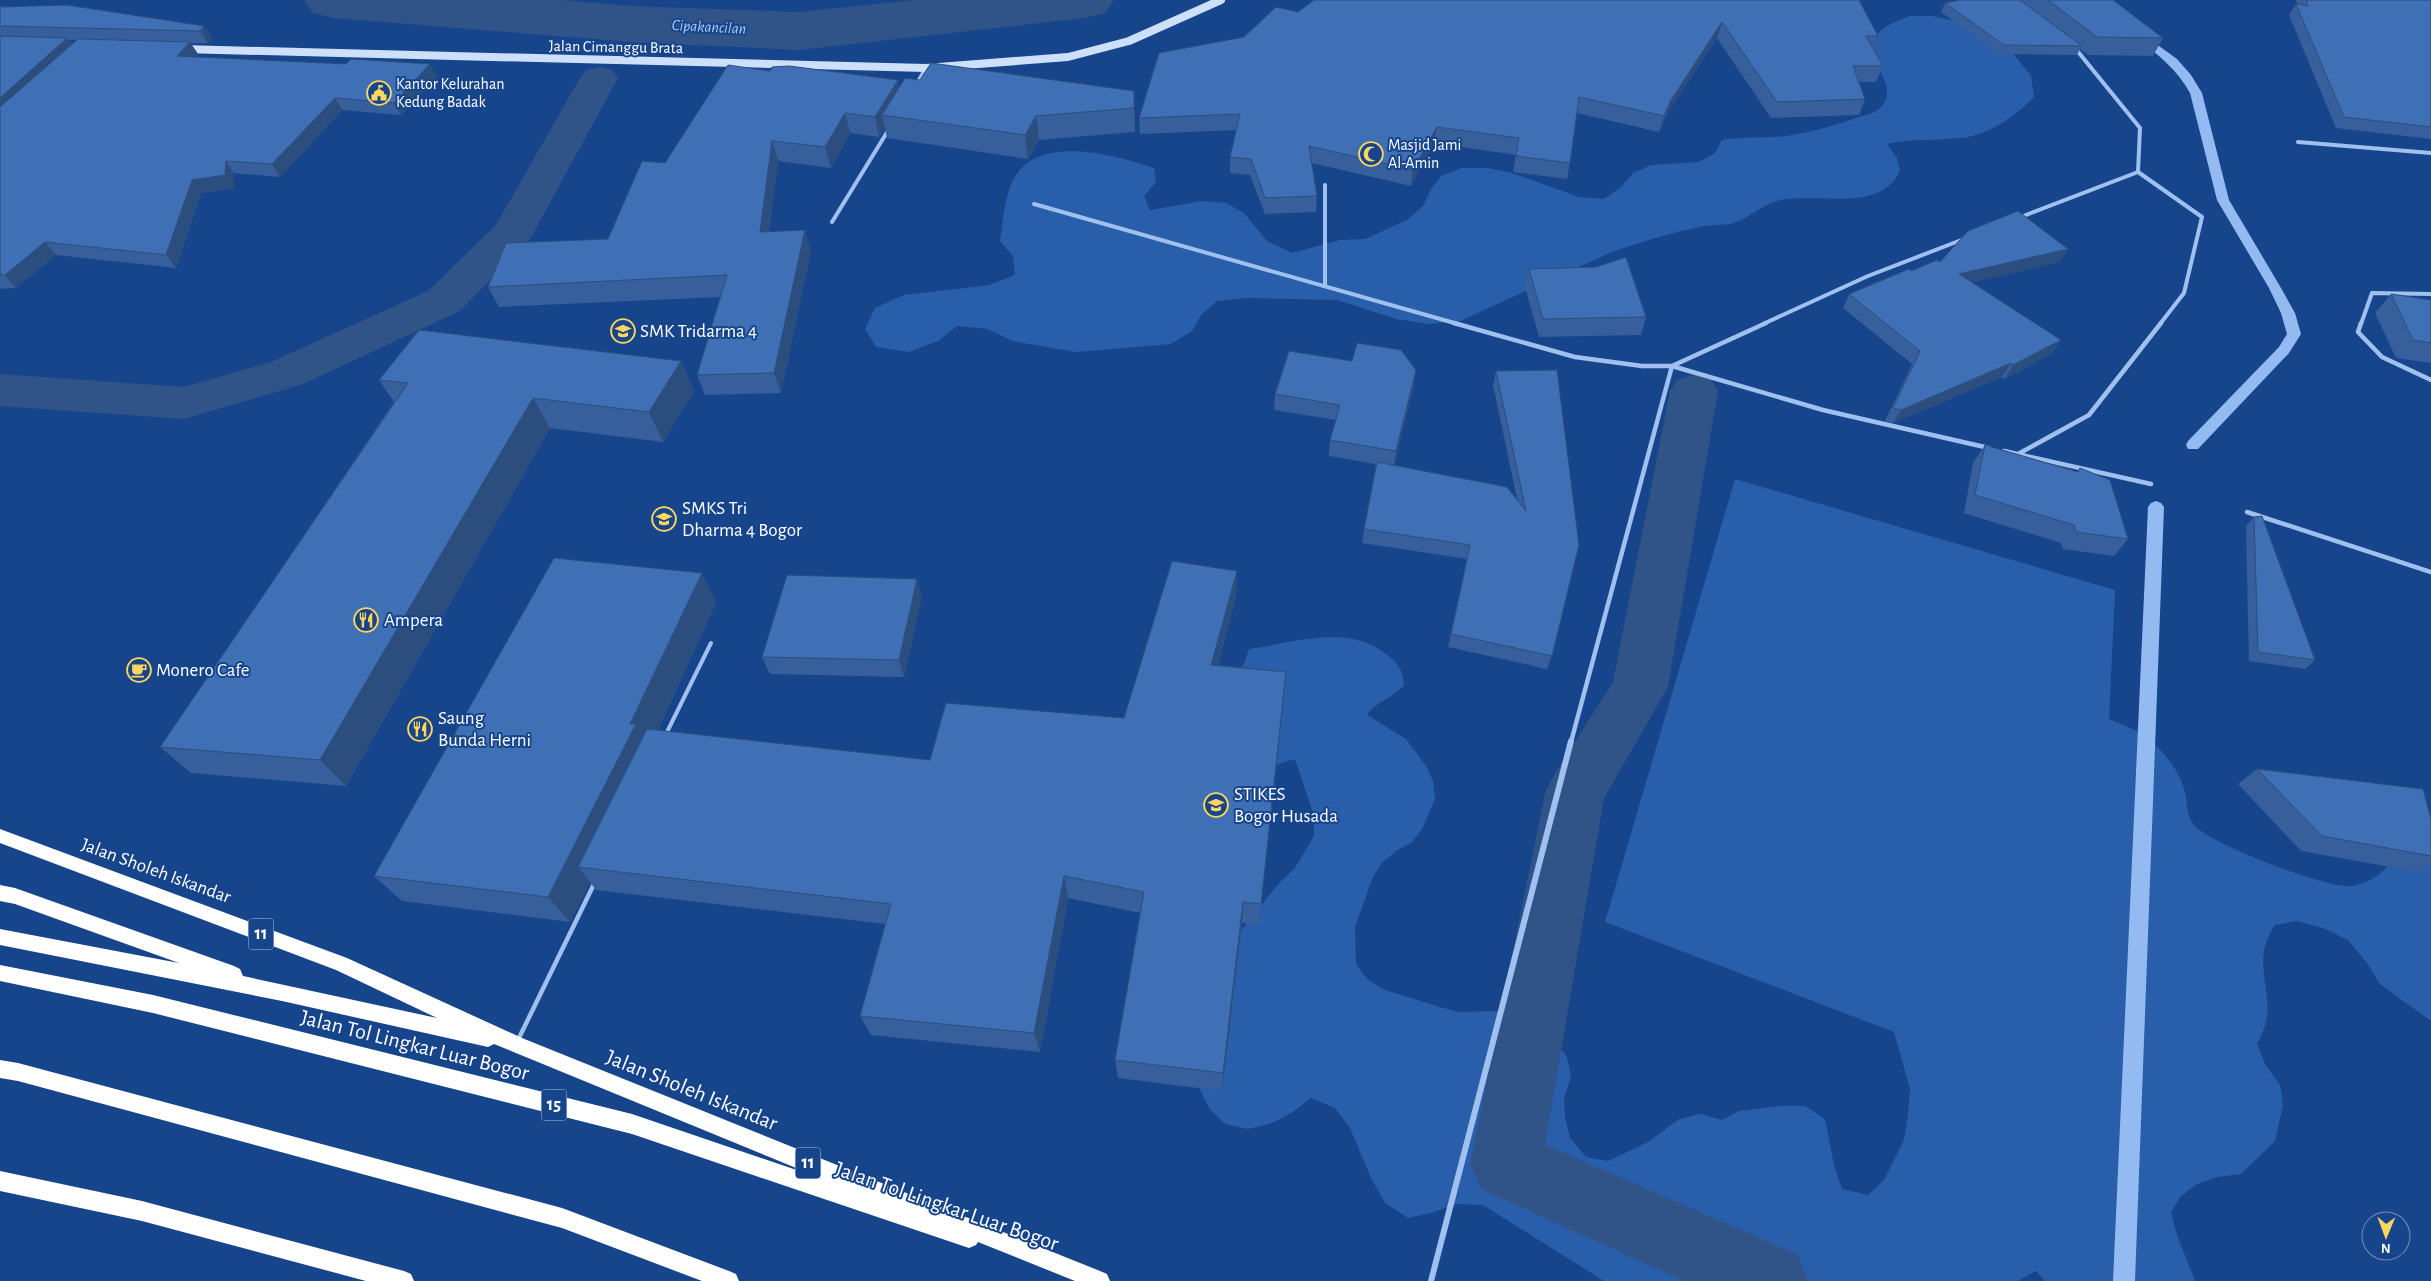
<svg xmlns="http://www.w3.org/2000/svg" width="2431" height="1281" viewBox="0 0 2431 1281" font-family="'Alegreya Sans',sans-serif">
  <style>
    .green { fill: #295eaa }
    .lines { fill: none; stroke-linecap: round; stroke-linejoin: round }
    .stream { fill: #93bbf2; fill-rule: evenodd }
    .canal { fill: #315488; fill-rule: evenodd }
    .river { fill: #315488; fill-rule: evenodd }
    .lane-far1 { stroke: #a0c1ef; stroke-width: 4 }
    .lane { stroke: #a0c1ef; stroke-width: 4.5 }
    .street-far2 { stroke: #a0c1ef; stroke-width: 4 }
    .street-far1 { stroke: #a0c1ef; stroke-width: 4.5 }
    .street { stroke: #a0c1ef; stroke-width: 6 }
    .secondary { stroke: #cedffa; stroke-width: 8 }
    .highway { fill: #fff; fill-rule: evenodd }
    .wall { fill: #365f9b; fill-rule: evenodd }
    .shaded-wall { fill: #2c4e7e }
    .building { fill: #3f6fb4; stroke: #2c4e7e }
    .labels { text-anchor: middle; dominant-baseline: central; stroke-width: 4; stroke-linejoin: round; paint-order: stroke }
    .far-water-label { font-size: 16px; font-style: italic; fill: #accbf6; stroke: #17458c }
    .far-street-label { font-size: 16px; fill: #fff; stroke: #17458c }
    .far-poi-label { font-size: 16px; fill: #fff; stroke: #17458c; text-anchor: start }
    .shield { fill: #17458c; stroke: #b9c7dc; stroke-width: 1 }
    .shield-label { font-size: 18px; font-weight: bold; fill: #fff }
    .poi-label { font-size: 19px; fill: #fff; stroke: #17458c; text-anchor: start }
    .street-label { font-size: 19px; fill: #fff; stroke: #17458c }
    .near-street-label { font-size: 22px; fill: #fff; stroke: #17458c }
  </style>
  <rect width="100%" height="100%" fill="#17458c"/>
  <!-- green -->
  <path class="green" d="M1910,16H1933L1955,21L2012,52L2031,76L2034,97C2015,116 1988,136 1960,138C1935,141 1912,138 1887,144L1897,158L1900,171C1895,181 1889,187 1879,192C1849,205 1813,194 1781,200C1763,203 1750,218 1734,223C1723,226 1711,224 1700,227C1670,233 1641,242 1612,252L1460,321L1429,324L1396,319L1337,300L1246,298L1217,301L1201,315L1192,331L1171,344L1076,352L1012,341L988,329L957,326L938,341L909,352L876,347L865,329L875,308L904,295L989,285L1015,275L1013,256L1000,241C1004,220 1004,189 1019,171C1048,136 1117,156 1154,168L1156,182L1144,196L1150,210L1202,201L1226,203L1244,213L1267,241L1292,253L1340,240L1365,239L1387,229L1407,220L1423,206L1431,189L1441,176L1461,168H1488L1512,173L1579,197L1604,199L1621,187L1633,173L1651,165L1699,162L1715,153L1722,140C1740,137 1757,138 1775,137C1802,135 1831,127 1856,118C1862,115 1873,114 1878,110C1914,79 1826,44 1910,16Z
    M1735,479L2115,590L2109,719C2120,724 2133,728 2143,735C2161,747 2180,771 2185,792C2188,804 2186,815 2194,825C2210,844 2323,887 2348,886C2360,886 2377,878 2385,869C2390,864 2396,856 2401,853C2409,848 2422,848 2431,846V1021L2380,984L2367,963L2348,940L2323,928L2297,921L2275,925C2245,969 2285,999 2257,1043L2265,1064L2280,1085L2283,1105L2275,1141L2241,1174L2217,1177L2197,1184L2181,1196L2171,1212L2177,1235L2195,1281H2045L2036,1271L2018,1281H1604L1483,1205L1457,1204L1431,1213L1408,1218L1385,1203L1371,1178L1350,1128L1335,1108L1311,1098L1293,1112L1272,1123L1248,1129L1225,1124L1209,1108L1199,1088L1194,1064L1239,933L1279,883L1295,868L1314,836V816L1295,759L1278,764L1259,789L1234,677L1244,664L1249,649C1294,643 1347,623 1386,654C1398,663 1403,670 1404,685C1392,699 1378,700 1367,715L1406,739L1426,766L1433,781L1435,799L1422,829L1412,842L1396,851L1382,863L1373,877L1355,927L1356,964L1368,980L1385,990L1440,1007L1459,1012L1500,1011L1538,1029L1554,1040L1567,1057L1571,1077L1564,1098L1565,1118L1570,1138L1586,1157L1608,1161L1648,1142L1679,1119L1700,1114L1722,1120L1739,1111L1781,1106H1805L1825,1119L1834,1165L1842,1189L1868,1195L1884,1180L1904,1140L1908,1114L1910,1089L1894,1032L1605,922Z"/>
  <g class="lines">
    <!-- stream -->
    <path class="stream" d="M2141,33L2177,59L2191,75L2202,93L2229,200L2281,288L2295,313L2301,334L2289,353L2198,449H2188L2186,445L2188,441L2279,347L2287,334L2281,313L2269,288L2217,200L2190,93C2177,69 2158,55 2137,38L2136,36Z
      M2156,501L2161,503L2164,507L2135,1281H2113L2148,507L2151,503Z"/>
    <!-- canal -->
    <path class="canal" d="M599,67L612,70L618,78L534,232L528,241L460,311L303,384L184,419L0,406V374L184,387L271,362L428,291L496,225L580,78L586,70Z
      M1694,375L1711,380L1718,391L1668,687L1604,798L1545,1145L1797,1254L1808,1281H1684L1481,1189L1470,1164L1545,793L1554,775L1613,682L1670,391L1677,380Z"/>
    <!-- river -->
    <path class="river" d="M304,0H561L631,6L799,12L915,0H1114L1105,13L1084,18L799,50L631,42L334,18L313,13Z"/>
    <!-- lane-far1 -->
    <path class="lane-far1" d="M666,734L711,643"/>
    <!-- lane -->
    <path class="lane" d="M518,1040L595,882"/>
    <!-- street-far2 -->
    <path class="street-far2" d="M916,85L926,68
      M2298,142L2431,153
      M2138,172L2202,217L2184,293L2160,324
      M1325,185V286
      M1034,204L1458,324
      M2018,218L2138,172L2140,128L2075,48
      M832,222L889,129
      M1763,324L1868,276L1964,239
      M2361,324L2372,293L2431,294"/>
    <!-- street-far1 -->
    <path class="street-far1" d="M1454,323L1575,357L1642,366H1672L1823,410L1989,448
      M2361,323L2358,332L2382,357L2431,380
      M2004,451L2151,484
      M2018,454L2089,415L2161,323
      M2247,512L2431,572
      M1571,742L1672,366L1766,323"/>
    <!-- street -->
    <path class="street" d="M1431,1281L1571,741"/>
    <!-- secondary -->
    <path class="secondary" d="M181,49L926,68L1068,57L1129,41L1221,0"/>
    <!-- highway -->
    <path class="highway" d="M0,829L347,958L522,1038L1100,1271L1107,1274L1110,1281H1075L978,1242L976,1245L969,1248L632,1134L153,1013L0,981V965L153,995L632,1114L823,1179L494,1044L488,1047L282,1001L0,945V929L179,963L15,904L0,901V885L15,888L234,966L240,969L243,976L437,1018L336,970L0,843Z
      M0,1060L18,1063L562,1208L729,1271L736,1274L739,1281H702L562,1228L18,1081L0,1078Z
      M0,1171L142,1201L404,1271L411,1274L414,1281H366L142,1221L0,1191Z"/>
  </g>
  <!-- wall -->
  <path class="wall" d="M1859,0L1878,36L1873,48L1883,66L1876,82H1859L1865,99L1859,115L1771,118L1717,38L1666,116L1659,132L1577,113L1570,163L1567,179L1513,172L1516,155L1434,143L1411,186L1312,163L1317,196L1316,212L1265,214L1250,175L1230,173V157L1236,130L1140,134L1139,118L1244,37L1298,12Z
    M1960,0H2113L2163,38L2153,56L2088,55L2080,49L2077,55L1999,54L1941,12L1945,3Z
    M2296,0H2431V139L2336,128L2289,15L2296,4H2297Z
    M0,7L204,26L212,38L208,43H190L198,54L195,57L437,77L401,115L342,110L280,177L234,173V188L201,193L176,268L56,255L16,288L0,289ZM68,40H77L72,44Z
    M770,71L899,88L920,80L1134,91L1135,114V132L1039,140L1028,159L887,138L885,128L879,137L850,133L831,168L778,161L769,231L811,250L781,393L705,395L697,375L720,297L499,307L488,287L608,239L665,163Z
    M2068,249L2060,262L1972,282L2061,340L2052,353L2005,379L2002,377L1893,423L1885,421L1912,364L1843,308L1849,294L1911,271L1940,262Z
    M1529,269L1646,317L1641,335L1539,337L1525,287Z
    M2391,294L2431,300V363L2396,358L2375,313Z
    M681,361L694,391L663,442L550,428L346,786L191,773L160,747L394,402L379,380Z
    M1557,370L1552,656L1547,669L1448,647L1467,559L1362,543L1364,529L1376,464L1329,456L1330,440L1336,420L1274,410L1275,394L1414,386L1394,466L1517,499L1493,385L1496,371Z
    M1985,445L2077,472L2080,468L2128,539L2114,556L2063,549L2061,543L1964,513L1973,463Z
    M2254,517L2315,660L2305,669L2249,661L2246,526Z
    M1237,571L1236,597L1218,665L1286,672L1284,697L1259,925L1242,923L1222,1091L1118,1078L1115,1060L1140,913L1068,898L1040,1052L871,1035L860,1016L885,924L596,890L590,882L570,922L402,901L374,876L702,573L716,603L658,730L930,760L1124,718Z
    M922,596L904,677L770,674L762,657Z
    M2257,769L2431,819V864L2418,872L2301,851L2238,784Z"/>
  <!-- shaded-wall -->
  <path class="shaded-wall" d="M1722,22L1717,38L1666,116L1659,132L1664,116L1671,100Z
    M204,26L212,38L208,43L200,31Z
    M67,38L76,51L0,120V98Z
    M190,42L198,54L185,68L177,56Z
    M430,64L437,77L401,115L394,103Z
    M898,80L902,100L882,115L885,128L879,137L875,117Z
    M1134,91L1135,114V132L1134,108Z
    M335,98L342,110L280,177L272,164Z
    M845,113L850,133L831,168L825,147Z
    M1036,116L1039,140L1028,159L1025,135Z
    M1437,127L1434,143L1411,186L1413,170Z
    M772,141L778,161L766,252L760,232Z
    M226,161L234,173V188L201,193L176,268L166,255L192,180Z
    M805,230L811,250L781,393L774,373Z
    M45,242L56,255L16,288L5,275Z
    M2068,249L2060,262L1951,287L1959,274Z
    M2061,340L2052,353L2005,379L2013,365Z
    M681,361L694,391L663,442L649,412Z
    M2011,363L2002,377L1893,423L1901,410Z
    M1416,370L1414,386L1394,467L1396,451Z
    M533,398L550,428L346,786L320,760Z
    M1237,571L1236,597L1211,690V665Z
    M702,573L716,603L650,747L578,867L590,882L570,922L548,897Z
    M917,579L922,596L904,677L899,660Z
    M1286,672L1284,697L1259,925L1261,904Z
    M1064,876L1068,898L1040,1052L1034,1033Z
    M1243,902L1242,923L1222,1091L1223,1073Z"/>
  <!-- building -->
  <path class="building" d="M1314,0H1859L1878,36H1866L1883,66H1853L1865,99L1777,102L1722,22L1671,100L1664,116L1579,97L1570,163L1516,156L1519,138L1437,127L1413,170L1309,146L1317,196L1265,198L1251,159L1230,157L1240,114L1139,118L1159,53L1244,37L1276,7L1298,12Z
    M1960,0H2020L2082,46L2004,45L1945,3Z
    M2048,0H2113L2163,38L2097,37Z
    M2306,0H2431V127L2344,117L2296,4L2308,6Z
    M67,5L204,26L200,31L0,26V7Z
    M0,36L67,38L0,98Z
    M78,39L190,42L177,56L346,64L351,59L430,64L394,103L335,98L272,164L226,161L225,175L192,180L166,255L45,242L5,275H0V107Z
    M931,63L1134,91V108L1036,116L1025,135L882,115L905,78L920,80Z
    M728,65L770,71L772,67L789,66L898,80L875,117L845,113L825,147L772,141L760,232L805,230L774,373L697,375L727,275L488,287L506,243L608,239L642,161L665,163Z
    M2018,211L2068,249L1959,274L2061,340L2013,365L2011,363L1901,410L1893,408L1920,351L1849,294L1909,269L1911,271L1937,260L1940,262L1968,231Z
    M1626,257L1646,317L1543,319L1529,269L1596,267Z
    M2391,294L2431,300V343L2413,340Z
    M419,330L681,361L649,412L533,398L320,760L160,747L408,383L379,380Z
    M1357,343L1401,350L1416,370L1396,451L1330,440L1340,405L1275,394L1289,351L1352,361Z
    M1557,370L1579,545L1552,656L1451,634L1470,545L1364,529L1377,462L1507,487L1526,511L1496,371Z
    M1985,445L2078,472L2080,468L2110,480L2128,539L2076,532L2074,525L1975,495Z
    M2262,516L2315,660L2258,652L2254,517Z
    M554,558L702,573L630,724H636L548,897L374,876Z
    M1172,561L1237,571L1211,665L1286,672L1261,904L1243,902L1223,1073L1115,1060L1144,892L1064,876L1034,1033L860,1016L891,904L578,867L647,729L930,760L946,703L1124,718Z
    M787,575L917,579L899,660L762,657Z
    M2257,769L2423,789L2431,819V856L2322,836Z"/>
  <!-- icons -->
  <defs>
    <g id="civic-ring" transform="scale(1.25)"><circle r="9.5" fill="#17458c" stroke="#ffd75e" stroke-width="1.5"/><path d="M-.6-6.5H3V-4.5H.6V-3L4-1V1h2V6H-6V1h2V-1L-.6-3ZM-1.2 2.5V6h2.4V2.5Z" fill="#ffd75e"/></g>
    <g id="mosque-ring" transform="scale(1.25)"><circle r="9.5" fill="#17458c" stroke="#ffd75e" stroke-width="1.5"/><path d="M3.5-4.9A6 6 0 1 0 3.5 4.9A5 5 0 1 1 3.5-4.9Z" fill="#ffd75e"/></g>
    <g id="school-ring" transform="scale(1.25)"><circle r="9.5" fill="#17458c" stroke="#ffd75e" stroke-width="1.5"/><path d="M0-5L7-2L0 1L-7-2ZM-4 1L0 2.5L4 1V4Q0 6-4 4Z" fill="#ffd75e"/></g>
    <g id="restaurant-ring" transform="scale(1.25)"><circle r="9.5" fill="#17458c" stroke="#ffd75e" stroke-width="1.5"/><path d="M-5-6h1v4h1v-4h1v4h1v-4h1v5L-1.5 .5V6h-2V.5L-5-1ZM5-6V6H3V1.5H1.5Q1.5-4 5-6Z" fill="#ffd75e"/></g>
    <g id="cafe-ring" transform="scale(1.25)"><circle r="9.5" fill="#17458c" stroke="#ffd75e" stroke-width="1.5"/><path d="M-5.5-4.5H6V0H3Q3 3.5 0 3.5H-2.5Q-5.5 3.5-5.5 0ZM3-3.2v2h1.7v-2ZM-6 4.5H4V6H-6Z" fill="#ffd75e"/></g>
    <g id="university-ring" transform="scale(1.25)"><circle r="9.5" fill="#17458c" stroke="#ffd75e" stroke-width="1.5"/><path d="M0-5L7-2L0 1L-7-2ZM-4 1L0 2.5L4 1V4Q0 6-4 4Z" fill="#ffd75e"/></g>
  </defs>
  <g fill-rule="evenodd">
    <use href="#civic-ring" x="379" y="93"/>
    <use href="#mosque-ring" x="1371" y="154"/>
    <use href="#school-ring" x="623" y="331"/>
    <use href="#school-ring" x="664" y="519"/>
    <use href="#restaurant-ring" x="366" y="620"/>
    <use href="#cafe-ring" x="139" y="670"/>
    <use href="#restaurant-ring" x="420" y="729"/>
    <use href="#university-ring" x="1216" y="805"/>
  </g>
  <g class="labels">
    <!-- far-water labels -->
    <g class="far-water-label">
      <text transform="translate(709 27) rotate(3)">Cipakancilan</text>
    </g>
    <!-- far-street labels -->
    <g class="far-street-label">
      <text transform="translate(616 47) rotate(1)">Jalan Cimanggu Brata</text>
    </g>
    <!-- far-poi labels -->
    <g class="far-poi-label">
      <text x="396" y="84">Kantor Kelurahan<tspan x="396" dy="18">Kedung Badak</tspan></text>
      <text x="1388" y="145">Masjid Jami<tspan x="1388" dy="18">Al-Amin</tspan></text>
    </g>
    <!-- shield labels -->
    <g class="shield">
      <rect x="248.5" y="918.5" width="25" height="31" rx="4"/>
      <rect x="541.5" y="1089.5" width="25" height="31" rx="4"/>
      <rect x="795.5" y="1147.5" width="25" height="31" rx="4"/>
    </g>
    <g class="shield-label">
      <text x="261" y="934">11</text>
      <text x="554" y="1105">15</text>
      <text x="808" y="1163">11</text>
    </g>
    <!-- poi labels -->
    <g class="poi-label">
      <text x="640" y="331">SMK Tridarma 4</text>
      <text x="682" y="508">SMKS Tri<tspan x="682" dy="22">Dharma 4 Bogor</tspan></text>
      <text x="384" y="620">Ampera</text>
      <text x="156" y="670">Monero Cafe</text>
      <text x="438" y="718">Saung<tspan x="438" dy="22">Bunda Herni</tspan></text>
      <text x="1234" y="794">STIKES<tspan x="1234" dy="22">Bogor Husada</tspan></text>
    </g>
    <!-- street labels -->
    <g class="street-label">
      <text transform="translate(156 871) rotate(20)">Jalan Sholeh Iskandar</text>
    </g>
    <!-- near-street labels -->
    <g class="near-street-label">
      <text transform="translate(415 1045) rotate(14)">Jalan Tol Lingkar Luar Bogor</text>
      <text transform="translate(692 1090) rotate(22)">Jalan Sholeh Iskandar</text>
      <text transform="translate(947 1206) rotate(19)">Jalan Tol Lingkar Luar Bogor</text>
    </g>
  </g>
  <!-- north arrow -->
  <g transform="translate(2386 1236) rotate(181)"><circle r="24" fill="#17458c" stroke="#748fba"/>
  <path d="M0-4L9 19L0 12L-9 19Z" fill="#ffd75e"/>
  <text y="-8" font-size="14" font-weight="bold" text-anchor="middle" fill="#ffffff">N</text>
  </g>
</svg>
